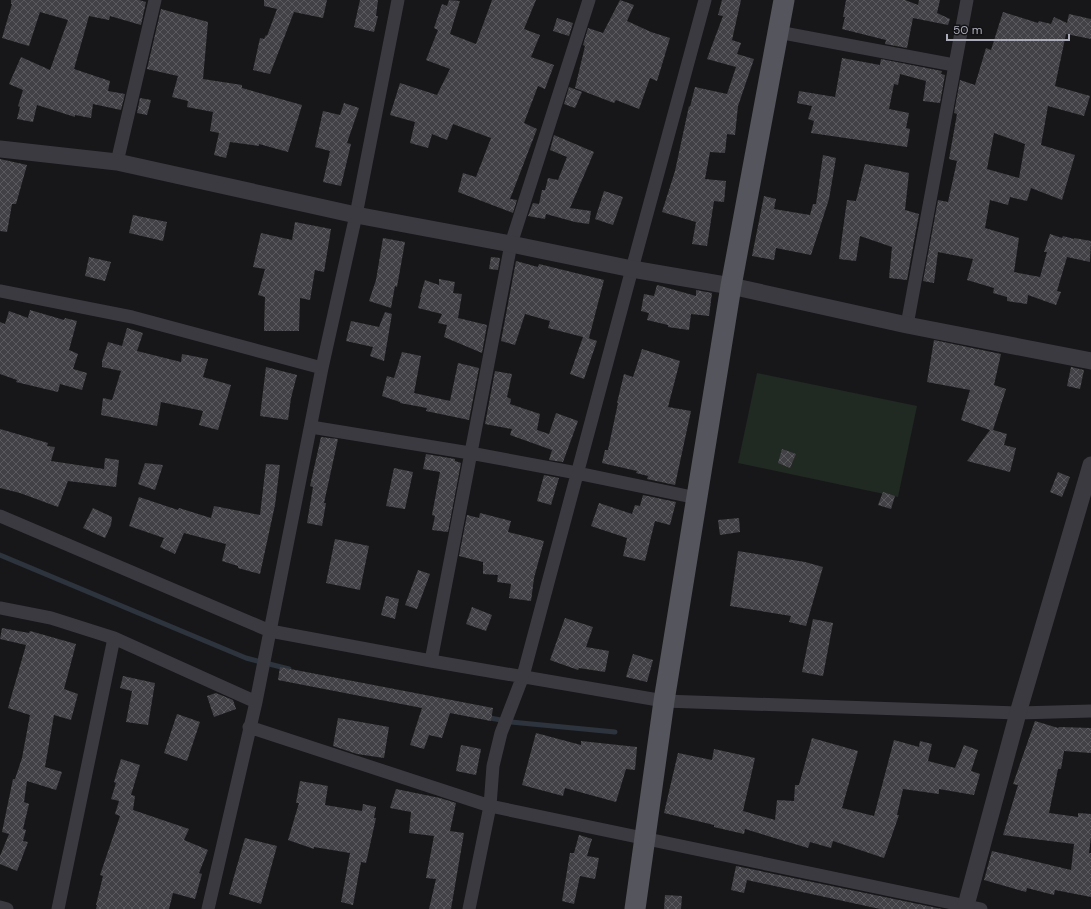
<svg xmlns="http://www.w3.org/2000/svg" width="1091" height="909" viewBox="0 0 1091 909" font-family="'DM Sans',sans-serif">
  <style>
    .pitch { fill: #212923 }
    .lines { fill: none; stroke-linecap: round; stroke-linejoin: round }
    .stream { stroke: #2d343d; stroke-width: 5 }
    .building { fill: url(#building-cross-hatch); fill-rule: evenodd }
    .minor { stroke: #3a3a40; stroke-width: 13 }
    .tertiary { stroke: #3a3a40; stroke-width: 17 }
    .primary { stroke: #54555d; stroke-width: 21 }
  </style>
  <defs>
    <pattern id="building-cross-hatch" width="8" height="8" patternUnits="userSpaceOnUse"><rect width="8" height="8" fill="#424146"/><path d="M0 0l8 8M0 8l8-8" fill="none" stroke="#5b5a5f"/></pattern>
  </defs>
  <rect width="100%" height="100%" fill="#171719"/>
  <!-- pitch -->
  <path class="pitch" d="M757,373L917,406L898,497L738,463Z"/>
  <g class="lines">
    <!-- stream -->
    <path class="stream" d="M0,555L246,658L289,669
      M485,717L511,722L615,732"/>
  </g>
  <!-- building -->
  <path class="building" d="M11,0H139L146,2L141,25L110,16L109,20L89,16L74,69L110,81L108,91L125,94L121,110L93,104L91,118L75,115V117L37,105L33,122L17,119L20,107L18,106L23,90L9,84L21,57L50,70L68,20L40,12L29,46L2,38L12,4H11Z
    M264,0H327L323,18L294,12L270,74L253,70L260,38L264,39L266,35L267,36L277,9L264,6Z
    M360,0H378L376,16H378L374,32L354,27Z
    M449,0L460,1L450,34L476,44L492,0H536L524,29L540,35L531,57L554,65L545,89L538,86L524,123L537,129L510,199L517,200L513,213L458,192L463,173L476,177L491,138L453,124L447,140L432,134L428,148L410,143L415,122L390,115L400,83L437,95L450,69L426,60L438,30L434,28L442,4L447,6Z
    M620,0L634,5L627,21L651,32L670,38L657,81L650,78L639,109L616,100L614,103L575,88L585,46L583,45L588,28L603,33Z
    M722,0H741L732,40L741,43L737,54L754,59L738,106L735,135L727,134L725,153L710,152L705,179L726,181L724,202L714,201L707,246L692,244L696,222L662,212L675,171L689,106L690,107L695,87L727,94L736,67L707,59L723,16L718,15Z
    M846,0H905L918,5L919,0H940L937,13L950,19L948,25L913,18L907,48L885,44L886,40L842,29L845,17H843Z
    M161,9L208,22L203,79L242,85V88L302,105L288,152L259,144V146L230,142L226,158L214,155L219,133L210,131L213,112L187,107L188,101L172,97L178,76L147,69Z
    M1003,12L1038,23L1039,21L1051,24L1054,17L1067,23L1069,14L1091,19V39L1066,34L1055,86L1090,96L1084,116L1048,106L1041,145L1075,155L1062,200L1031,188L1027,201L1010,197L1008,205L990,200L985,228L1019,238L1014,272L1040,277L1047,252H1044L1050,234L1062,238L1063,236L1074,239V238L1091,241L1090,262L1067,257L1057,291L1061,292L1056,305L1028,295L1027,304L1007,301V297L993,293L994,288L967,280L973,259L938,252L934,283L923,281L938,200L948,202L957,161L949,159L957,114L954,113L960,80L975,85L986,48L991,50ZM994,133L1025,144L1019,178L987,169Z
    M557,18L573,23L569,36L553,31Z
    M842,58L880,65L881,59L942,71L941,74L945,75L940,103L923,101L926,81L900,74L898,85L894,84L889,109L909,113L906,128L910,129L907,147L811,133L814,121L808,119L812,106L797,103L799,91L835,97Z
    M569,87L582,92L575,108L564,104Z
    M140,98L151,100L147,115L137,113Z
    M344,103L359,108L347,143L351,144L341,186L323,182L330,151L315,147L323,111L340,115Z
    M554,135L594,152L570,208L591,211L589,224L575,222L546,214L545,219L528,216L533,203L539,204L542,190H545L548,178L558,180L567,157L550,150Z
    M823,155L836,158L829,199L811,255L776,248L774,260L752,256L764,196L776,199L774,209L810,215L813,204H816Z
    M0,159L27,165L16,204H12L7,232L0,231Z
    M865,164L909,173L905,210L919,214L907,280L889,278L892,247L860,236L856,261L839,259L847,200L856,201Z
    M604,191L623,197L613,225L595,219Z
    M133,215L167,222L163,241L129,233Z
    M295,222L331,229L324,272L315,270L310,300L300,298L299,331H264L265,297L258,295L265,269L253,267L261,233L292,240Z
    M383,238L405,242L397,287L395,286L391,308L369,301L376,280Z
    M89,257L111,262L105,281L85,276Z
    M491,257L500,258L498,270L489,269Z
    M516,261L538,267L539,264L604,280L589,338H588L597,341L584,379L570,374L583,337L548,328L550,321L525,314L515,345L501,341Z
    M439,279L455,282L453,293L462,294L458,318L487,325L482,353L444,337L447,325L438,323L442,314L418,308L421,297H420L425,280L439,285Z
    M657,285L696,296V290L712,293L709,316L691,314L689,330L668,327V325L647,320L649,313L641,311L644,294L654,296Z
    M30,310L64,320L65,318L77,321L69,350L78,354L73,369L87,373L82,390L60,384L58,392L16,382L17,380L0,374V322L5,324L9,311L28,318Z
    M385,312L392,314L384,361L370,356L373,347L346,341L351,321L379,327Z
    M127,328L143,333L137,351L181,362L182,354L208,359L203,377L231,385L218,430L199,425L203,411L161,402L157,426L101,415L103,398L112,400L121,371L102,367V361L108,342L122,346Z
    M934,340L1001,354L994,385L1006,389L993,430L1007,434L1004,445L1016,448L1010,472L967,461L990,430L961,420L970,390L927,382Z
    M642,349L680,361L668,407L691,411L675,485L647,479L648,476L636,473L637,471L602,463L605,450H608L618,403H617L624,374L633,377Z
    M402,352L421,356L414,393L450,401L458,363L479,368L469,420L426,411L427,408L400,403V402L382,396L387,376L394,378Z
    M266,367L297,375L291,398L288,420L260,416Z
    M1071,367L1084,370L1080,389L1067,386Z
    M495,371L512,374L507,397L511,399L510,404L540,414L537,430L549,434L556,413L578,421L563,462L549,460L552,450L510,435L512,429L485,424Z
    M0,429L48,443L47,446L55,447L51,461L104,469L105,458L119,460L116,487L68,481L58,507L20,493L0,488Z
    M321,437L338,439L324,503H326L322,526L307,523L313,487L310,486Z
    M782,449L796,454L790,468L778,463Z
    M426,454L455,459V461L461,463L448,532L432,530L435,516L432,515L440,472L423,469Z
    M145,463L163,465L155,490L138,484Z
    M266,464L280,465L275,505L260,574L238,568V566L222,561L226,544L184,533L175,554L160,547L164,538L129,526L139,497L178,510L179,508L211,518L214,506L260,515Z
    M394,468L413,472L405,509L386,506Z
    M1058,472L1070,477L1062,497L1050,492Z
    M544,475L559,478L551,505L537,501Z
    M883,492L895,496L891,509L878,505Z
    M643,495L676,502L670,525L655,521L645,561L623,556L627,538L591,526L599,503L632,514L635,505L640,506Z
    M93,508L112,517L111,525L105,538L83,528Z
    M480,513L511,521L508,532L544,541L534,578L531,601L509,598L511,584L497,582L498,575L483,574V562L459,556L467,515L479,518Z
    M739,518L740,532L720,535L718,520Z
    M335,539L369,546L360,590L326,583Z
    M738,551L805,562L823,567L806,626L789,622L791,616L730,606Z
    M418,570L430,574L417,609L405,605Z
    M386,596L399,599L395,619L381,615Z
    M472,607L492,615L486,631L466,624Z
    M565,618L593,627L586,647L609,651L605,672L579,668L578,670L550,660Z
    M813,619L833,623L823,676L802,672Z
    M2,628L29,633L30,631L76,644L64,689L78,694L71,720L54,715L45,767L62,772L56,790L27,781L24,802L29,804L23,829L26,830L23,841L28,842L17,871L0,864V856L9,834L2,832L13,779H15L22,758L30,715L8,708L26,645L0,639Z
    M633,654L653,660L647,682L626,677Z
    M280,667L493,708L491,721L450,713L442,738L429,735L424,749L410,745L422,708L278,680Z
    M123,676L155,683L148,725L126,722L132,691L120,688Z
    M216,693L233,700L236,709L214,717L207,696Z
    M177,714L200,722L187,761L164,753Z
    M338,718L389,727L384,758L357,754L333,746Z
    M1035,721L1058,728L1059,727L1091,728V753L1064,751L1061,769H1058L1049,813L1078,817V813L1091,814V837L1089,853H1091V897L1055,890L1054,895L1027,888L1026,892L984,880L992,851L1071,870L1074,844L1003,835L1018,785L1013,784Z
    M536,733L581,745V741L637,747L635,770L626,769L616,802L565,788L563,796L522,785Z
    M812,738L858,751L842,808L874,816L894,740L919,747L920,741L932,744L928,761L955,768L964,745L978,750L971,771L980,774L974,795L939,789V794L903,789L897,815H899L884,858L833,841L831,848L810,842L808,848L745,829L744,834L714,827V825L664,813L678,753L712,760L714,749L755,758L743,811L775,820L777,800L794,801L795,785H799Z
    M461,745L481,749L476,775L456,771Z
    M121,759L140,765L131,795L135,796L133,810L189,829L184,840L208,850L199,873L202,874L195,899L173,893L169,909H96L97,905H96L103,876L100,875L120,816L115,814L119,801L111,799L116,783L114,782Z
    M300,781L328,786L325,805L362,811L363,804L376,807L374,818H376L366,863L361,862L353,905L341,902L350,853L314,847V849L288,840L299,803H296Z
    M396,789L440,798L456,803L450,831L464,833L451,909H429L436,879L426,878L434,836L409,833L411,812L390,808Z
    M579,835L592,839L587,856L599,858L595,879L580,876L574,904L562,901L570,853H574Z
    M245,838L277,846L261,904L229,894Z
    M736,866L942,909H880L747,880L744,893L731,890Z
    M665,895L682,896L681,909H664Z"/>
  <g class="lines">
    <!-- minor -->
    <path class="minor" d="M778,32L954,65
      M117,162L155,0
      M0,291L132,317L322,368
      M907,325L967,0
      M311,427L470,453L577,473L697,498
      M0,516L270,631L431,661L664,701L1018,713L1091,711
      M0,608L51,618L114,638L256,702
      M431,661L511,244L589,0
      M249,727L490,806L981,909
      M0,907L7,909
      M58,909L114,638
      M208,909L256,702L322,368L356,215L398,0
      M469,909L490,806L493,766L501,733L523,676L632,269L705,0"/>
    <!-- tertiary -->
    <path class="tertiary" d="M0,149L117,162L356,215L511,244L632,269L731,286L907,325L1091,361
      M965,909L1018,713L1091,465"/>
    <!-- primary -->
    <path class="primary" d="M635,909L664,701L731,286L784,0"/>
  </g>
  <!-- scale -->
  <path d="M947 34v6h122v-6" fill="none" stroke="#aaacb9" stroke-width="2"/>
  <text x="953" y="34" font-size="12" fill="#aaacb9" stroke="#121214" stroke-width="3" paint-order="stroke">50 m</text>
</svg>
